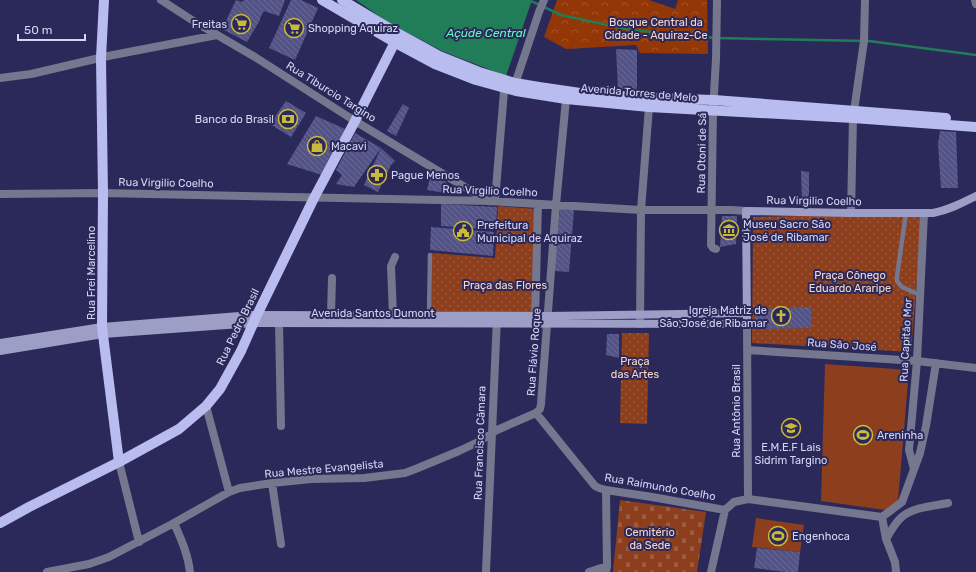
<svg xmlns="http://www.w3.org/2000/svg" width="976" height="572" viewBox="0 0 976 572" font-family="Rubik,sans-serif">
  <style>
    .grass { fill: url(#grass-dots) }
    .forest { fill: url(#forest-crowns) }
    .cemetery { fill: url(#cemetery-stones) }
    .garden { fill: #8d3f1d }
    .water { fill: #217c58 }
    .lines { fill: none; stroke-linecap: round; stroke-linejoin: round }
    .stream { stroke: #217c58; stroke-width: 2.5 }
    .building { fill: url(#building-back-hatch) }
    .lane { stroke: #75778f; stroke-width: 4.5 }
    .street { stroke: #75778f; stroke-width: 8 }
    .secondary { stroke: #9c9ec5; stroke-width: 8 }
    .primary { stroke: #b9bcef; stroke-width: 10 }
    .labels { text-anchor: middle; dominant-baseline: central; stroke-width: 4; stroke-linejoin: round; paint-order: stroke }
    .park-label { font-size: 11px; fill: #f8d7cb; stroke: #2b2959 }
    .poi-label { font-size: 11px; fill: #d4d6f5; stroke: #2b2959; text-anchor: start }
    .street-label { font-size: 11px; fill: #d4d6f5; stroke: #2b2959 }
    .water-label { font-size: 12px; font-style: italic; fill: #64fdbc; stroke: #2b2959 }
  </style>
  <defs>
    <pattern id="grass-dots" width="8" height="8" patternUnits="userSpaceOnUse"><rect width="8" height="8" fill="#8d3f1d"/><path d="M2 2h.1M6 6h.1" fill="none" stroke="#9c5a3e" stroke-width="1.8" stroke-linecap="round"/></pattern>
    <pattern id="forest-crowns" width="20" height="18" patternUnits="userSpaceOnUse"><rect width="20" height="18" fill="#943706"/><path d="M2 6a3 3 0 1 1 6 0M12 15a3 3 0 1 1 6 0" fill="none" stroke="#a2532b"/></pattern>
    <pattern id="cemetery-stones" width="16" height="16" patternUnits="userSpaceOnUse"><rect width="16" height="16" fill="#8d3f1d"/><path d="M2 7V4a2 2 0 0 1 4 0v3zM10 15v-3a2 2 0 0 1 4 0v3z" fill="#9c5a3e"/></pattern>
    <pattern id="building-back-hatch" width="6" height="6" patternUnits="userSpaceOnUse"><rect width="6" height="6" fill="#535388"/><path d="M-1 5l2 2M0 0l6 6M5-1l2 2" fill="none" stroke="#6b6b99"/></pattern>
  </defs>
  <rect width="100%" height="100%" fill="#2b2959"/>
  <!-- grass -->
  <path class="grass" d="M498,206L536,209L533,313L431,311L432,253L495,258Z
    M851,215L922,216L911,352L752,343L753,217Z
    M622,333H649L647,424L620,423Z"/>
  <!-- forest -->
  <path class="forest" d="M557,0H649L675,9L678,0H707L708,54L640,53L636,45L566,49L544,37Z"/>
  <!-- cemetery -->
  <path class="cemetery" d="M620,500L706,512L697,572H613Z"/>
  <!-- garden -->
  <path class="garden" d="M825,364L909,370L898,501L885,510L821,501Z
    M756,518L804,525L800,552L752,547Z"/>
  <!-- water -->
  <path class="water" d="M356,0H532L506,76L442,51L389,23Z"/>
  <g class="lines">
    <!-- stream -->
    <path class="stream" d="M529,0L561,15L631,30L716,38L869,41L976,55"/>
  </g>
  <!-- building -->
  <path class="building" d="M236,0L242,2L244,0H285L279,16L264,11L260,18V20L247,42L222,29Z
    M291,0H301L318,8L295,60L269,48Z
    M616,49L637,50V90L618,89Z
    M286,101L306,113L291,137L270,124Z
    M403,104L409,108L396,136L387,131Z
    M316,116L345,129L322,175L287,164Z
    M940,131L956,132L958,188H941L938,144Z
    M355,133L381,148L395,161L391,165L378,192L364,185L381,148L354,187L336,184L342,175L336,170Z
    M801,171L809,172V202L802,201Z
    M431,174L446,182L448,186L446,193L427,190Z
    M441,204L497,207L496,230L441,226Z
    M560,209L574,210L569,272L554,271Z
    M722,216H737L736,244L720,247Z
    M431,227L494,232L493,256L430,250Z
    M811,307L812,328L755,329V309Z
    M607,334H619V358L606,355Z
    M757,548L800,552L798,572H786L754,568Z"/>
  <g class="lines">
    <!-- lane -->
    <path class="lane" d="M906,213L897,276V281L902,287L920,295
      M429,316L430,255"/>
    <!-- street -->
    <path class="street" d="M161,0L195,22L255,57L355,121L488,201
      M975,0L976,4
      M0,78L31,74L108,56L217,35
      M0,194L103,193L489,201L641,210H732L746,211
      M495,201L504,91C507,86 512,86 516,81L539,12L544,0
      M851,213L853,118L864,41L865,0
      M716,249L713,248L711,245L713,111L716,59L717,0
      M331,315L332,278
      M393,316L391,266L395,257
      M535,321L538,204
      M279,323L281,426
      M640,324L641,210L649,107
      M747,324L748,499
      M747,350L917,361L976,368
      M206,406L229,492
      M536,413L595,486L599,488L606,490L652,497L725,510L734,502L748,499L882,517
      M119,462L139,542
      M914,469L909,450L917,361L924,213
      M272,483L281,544
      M606,490L607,566L606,572
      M882,517L902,502L920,453L926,426L936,363
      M882,517L886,539L895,562L896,572
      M174,523C181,539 188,554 190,572
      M886,539C891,531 895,522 903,516C914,507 934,506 948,503
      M47,572L89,564L109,557L174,523L229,492L240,488L272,483L311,479L364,478L405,473L418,468L459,451L480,441L497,430L536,413L540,409L541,404L556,205L566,99
      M486,572L497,317
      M589,572L607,566
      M711,572L725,510"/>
    <!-- secondary -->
    <path class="secondary" d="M0,343L102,327L252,315L547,316L747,313
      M0,351L103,334L254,323L747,324L746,211L851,213H933C949,210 962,203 976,196"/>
    <!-- primary -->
    <path class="primary" d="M104,0L101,58L103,193L102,327L119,462
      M322,0L394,42L435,64L476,80L516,91L566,99L649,107L853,118L976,127
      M342,0L399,34L439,56L479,72L515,83L539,87L580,93L649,98L714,100L946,118
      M0,523L29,507L119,462L179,429L206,406L220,389L241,351L257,315L314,198L355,121L399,34"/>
  </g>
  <!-- icons -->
  <defs>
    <g id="supermarket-ring" transform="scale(1)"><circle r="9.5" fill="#2b2959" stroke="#caba3a" stroke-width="1.5"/><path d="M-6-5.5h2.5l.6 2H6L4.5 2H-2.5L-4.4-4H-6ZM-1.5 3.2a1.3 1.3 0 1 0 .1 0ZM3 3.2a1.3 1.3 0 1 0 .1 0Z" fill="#caba3a"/></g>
    <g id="bank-ring" transform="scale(1)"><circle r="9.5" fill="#2b2959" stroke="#caba3a" stroke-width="1.5"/><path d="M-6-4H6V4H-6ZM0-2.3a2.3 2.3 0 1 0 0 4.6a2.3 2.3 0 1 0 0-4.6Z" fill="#caba3a"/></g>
    <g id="shop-ring" transform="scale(1)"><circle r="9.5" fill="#2b2959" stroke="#caba3a" stroke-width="1.5"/><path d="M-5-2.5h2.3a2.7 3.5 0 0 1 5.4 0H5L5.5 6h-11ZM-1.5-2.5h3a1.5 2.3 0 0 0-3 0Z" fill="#caba3a"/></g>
    <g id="pharmacy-ring" transform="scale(1)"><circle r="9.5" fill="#2b2959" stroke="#caba3a" stroke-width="1.5"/><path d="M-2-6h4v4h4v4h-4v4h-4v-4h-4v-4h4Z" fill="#caba3a"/></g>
    <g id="museum-ring" transform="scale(1)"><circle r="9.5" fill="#2b2959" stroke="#caba3a" stroke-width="1.5"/><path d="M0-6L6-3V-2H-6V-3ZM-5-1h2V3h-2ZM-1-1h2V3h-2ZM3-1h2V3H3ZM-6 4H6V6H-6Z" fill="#caba3a"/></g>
    <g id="civic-ring" transform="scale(1)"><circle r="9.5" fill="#2b2959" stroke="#caba3a" stroke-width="1.5"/><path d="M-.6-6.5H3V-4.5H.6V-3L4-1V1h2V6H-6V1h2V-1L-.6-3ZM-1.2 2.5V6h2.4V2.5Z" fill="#caba3a"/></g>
    <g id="church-ring" transform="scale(1)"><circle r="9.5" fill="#2b2959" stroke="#caba3a" stroke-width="1.5"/><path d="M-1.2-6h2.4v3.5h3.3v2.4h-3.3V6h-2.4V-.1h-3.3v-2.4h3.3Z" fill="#caba3a"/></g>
    <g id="school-ring" transform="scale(1)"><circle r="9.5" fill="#2b2959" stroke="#caba3a" stroke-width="1.5"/><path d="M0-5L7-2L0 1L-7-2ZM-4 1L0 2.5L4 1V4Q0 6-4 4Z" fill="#caba3a"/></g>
    <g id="stadium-ring" transform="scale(1)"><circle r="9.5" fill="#2b2959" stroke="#caba3a" stroke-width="1.5"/><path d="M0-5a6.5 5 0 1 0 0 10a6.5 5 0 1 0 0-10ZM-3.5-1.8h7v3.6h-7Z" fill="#caba3a"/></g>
  </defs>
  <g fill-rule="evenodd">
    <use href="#supermarket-ring" x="241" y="24"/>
    <use href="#supermarket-ring" x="294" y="28"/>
    <use href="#bank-ring" x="288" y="119"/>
    <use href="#shop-ring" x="317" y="146"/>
    <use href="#pharmacy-ring" x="377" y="175"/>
    <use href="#museum-ring" x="729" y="230"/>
    <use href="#civic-ring" x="463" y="231"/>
    <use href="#church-ring" x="781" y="316"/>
    <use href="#school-ring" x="791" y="428"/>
    <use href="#stadium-ring" x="863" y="435"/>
    <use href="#stadium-ring" x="778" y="536"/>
  </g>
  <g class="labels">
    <!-- park labels -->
    <g class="park-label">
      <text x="656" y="22">Bosque Central da<tspan x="656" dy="13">Cidade - Aquiraz-Ce</tspan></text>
      <text x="850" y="275">Praça Cônego<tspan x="850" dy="13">Eduardo Araripe</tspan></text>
      <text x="505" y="285">Praça das Flores</text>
      <text x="635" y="361">Praça<tspan x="635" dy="13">das Artes</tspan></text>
      <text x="650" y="532">Cemitério<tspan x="650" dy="13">da Sede</tspan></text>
    </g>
    <!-- poi labels -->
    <g class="poi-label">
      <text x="227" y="24" text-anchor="end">Freitas</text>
      <text x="308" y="28">Shopping Aquiraz</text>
      <text x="274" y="119" text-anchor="end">Banco do Brasil</text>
      <text x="331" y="146">Macavi</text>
      <text x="391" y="175">Pague Menos</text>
      <text x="743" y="224">Museu Sacro São<tspan x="743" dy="13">José de Ribamar</tspan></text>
      <text x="477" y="225">Prefeitura<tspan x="477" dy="13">Municipal de Aquiraz</tspan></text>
      <text x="767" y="310" text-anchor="end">Igreja Matriz de<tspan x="767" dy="13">São José de Ribamar</tspan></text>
      <text x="877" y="435">Areninha</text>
      <text x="791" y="447" text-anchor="middle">E.M.E.F Lais<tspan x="791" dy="13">Sidrim Targino</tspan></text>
      <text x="792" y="536">Engenhoca</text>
    </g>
    <!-- street labels -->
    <g class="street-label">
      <text transform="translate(331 92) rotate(32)">Rua Tiburcio Targino</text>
      <text transform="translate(639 93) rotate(5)">Avenida Torres de Melo</text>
      <text transform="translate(702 153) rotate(-89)">Rua Otoni de Sá</text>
      <text transform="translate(166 183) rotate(1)">Rua Virgilio Coelho</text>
      <text transform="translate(490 191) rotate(2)">Rua Virgilio Coelho</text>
      <text transform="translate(814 201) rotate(1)">Rua Virgilio Coelho</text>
      <text transform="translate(91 273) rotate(-90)">Rua Frei Marcelino</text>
      <text x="373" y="313">Avenida Santos Dumont</text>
      <text transform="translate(238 327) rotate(-64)">Rua Pedro Brasil</text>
      <text transform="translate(906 340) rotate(-87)">Rua Capitão Mor</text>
      <text transform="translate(842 345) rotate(4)">Rua São José</text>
      <text transform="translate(534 352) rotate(-86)">Rua Flávio Roque</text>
      <text transform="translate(736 411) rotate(-90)">Rua Antônio Brasil</text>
      <text transform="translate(480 443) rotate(-88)">Rua Francisco Câmara</text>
      <text transform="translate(324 469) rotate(-5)">Rua Mestre Evangelista</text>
      <text transform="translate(660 487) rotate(10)">Rua Raimundo Coelho</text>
    </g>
    <!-- water labels -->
    <g class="water-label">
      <text x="486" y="33">Açúde Central</text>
    </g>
  </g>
  <!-- scale -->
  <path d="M18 34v6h67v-6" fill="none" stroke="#d4d6f5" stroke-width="2"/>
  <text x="24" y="34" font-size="12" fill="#d4d6f5" stroke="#2b2959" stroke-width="3" paint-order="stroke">50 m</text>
</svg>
